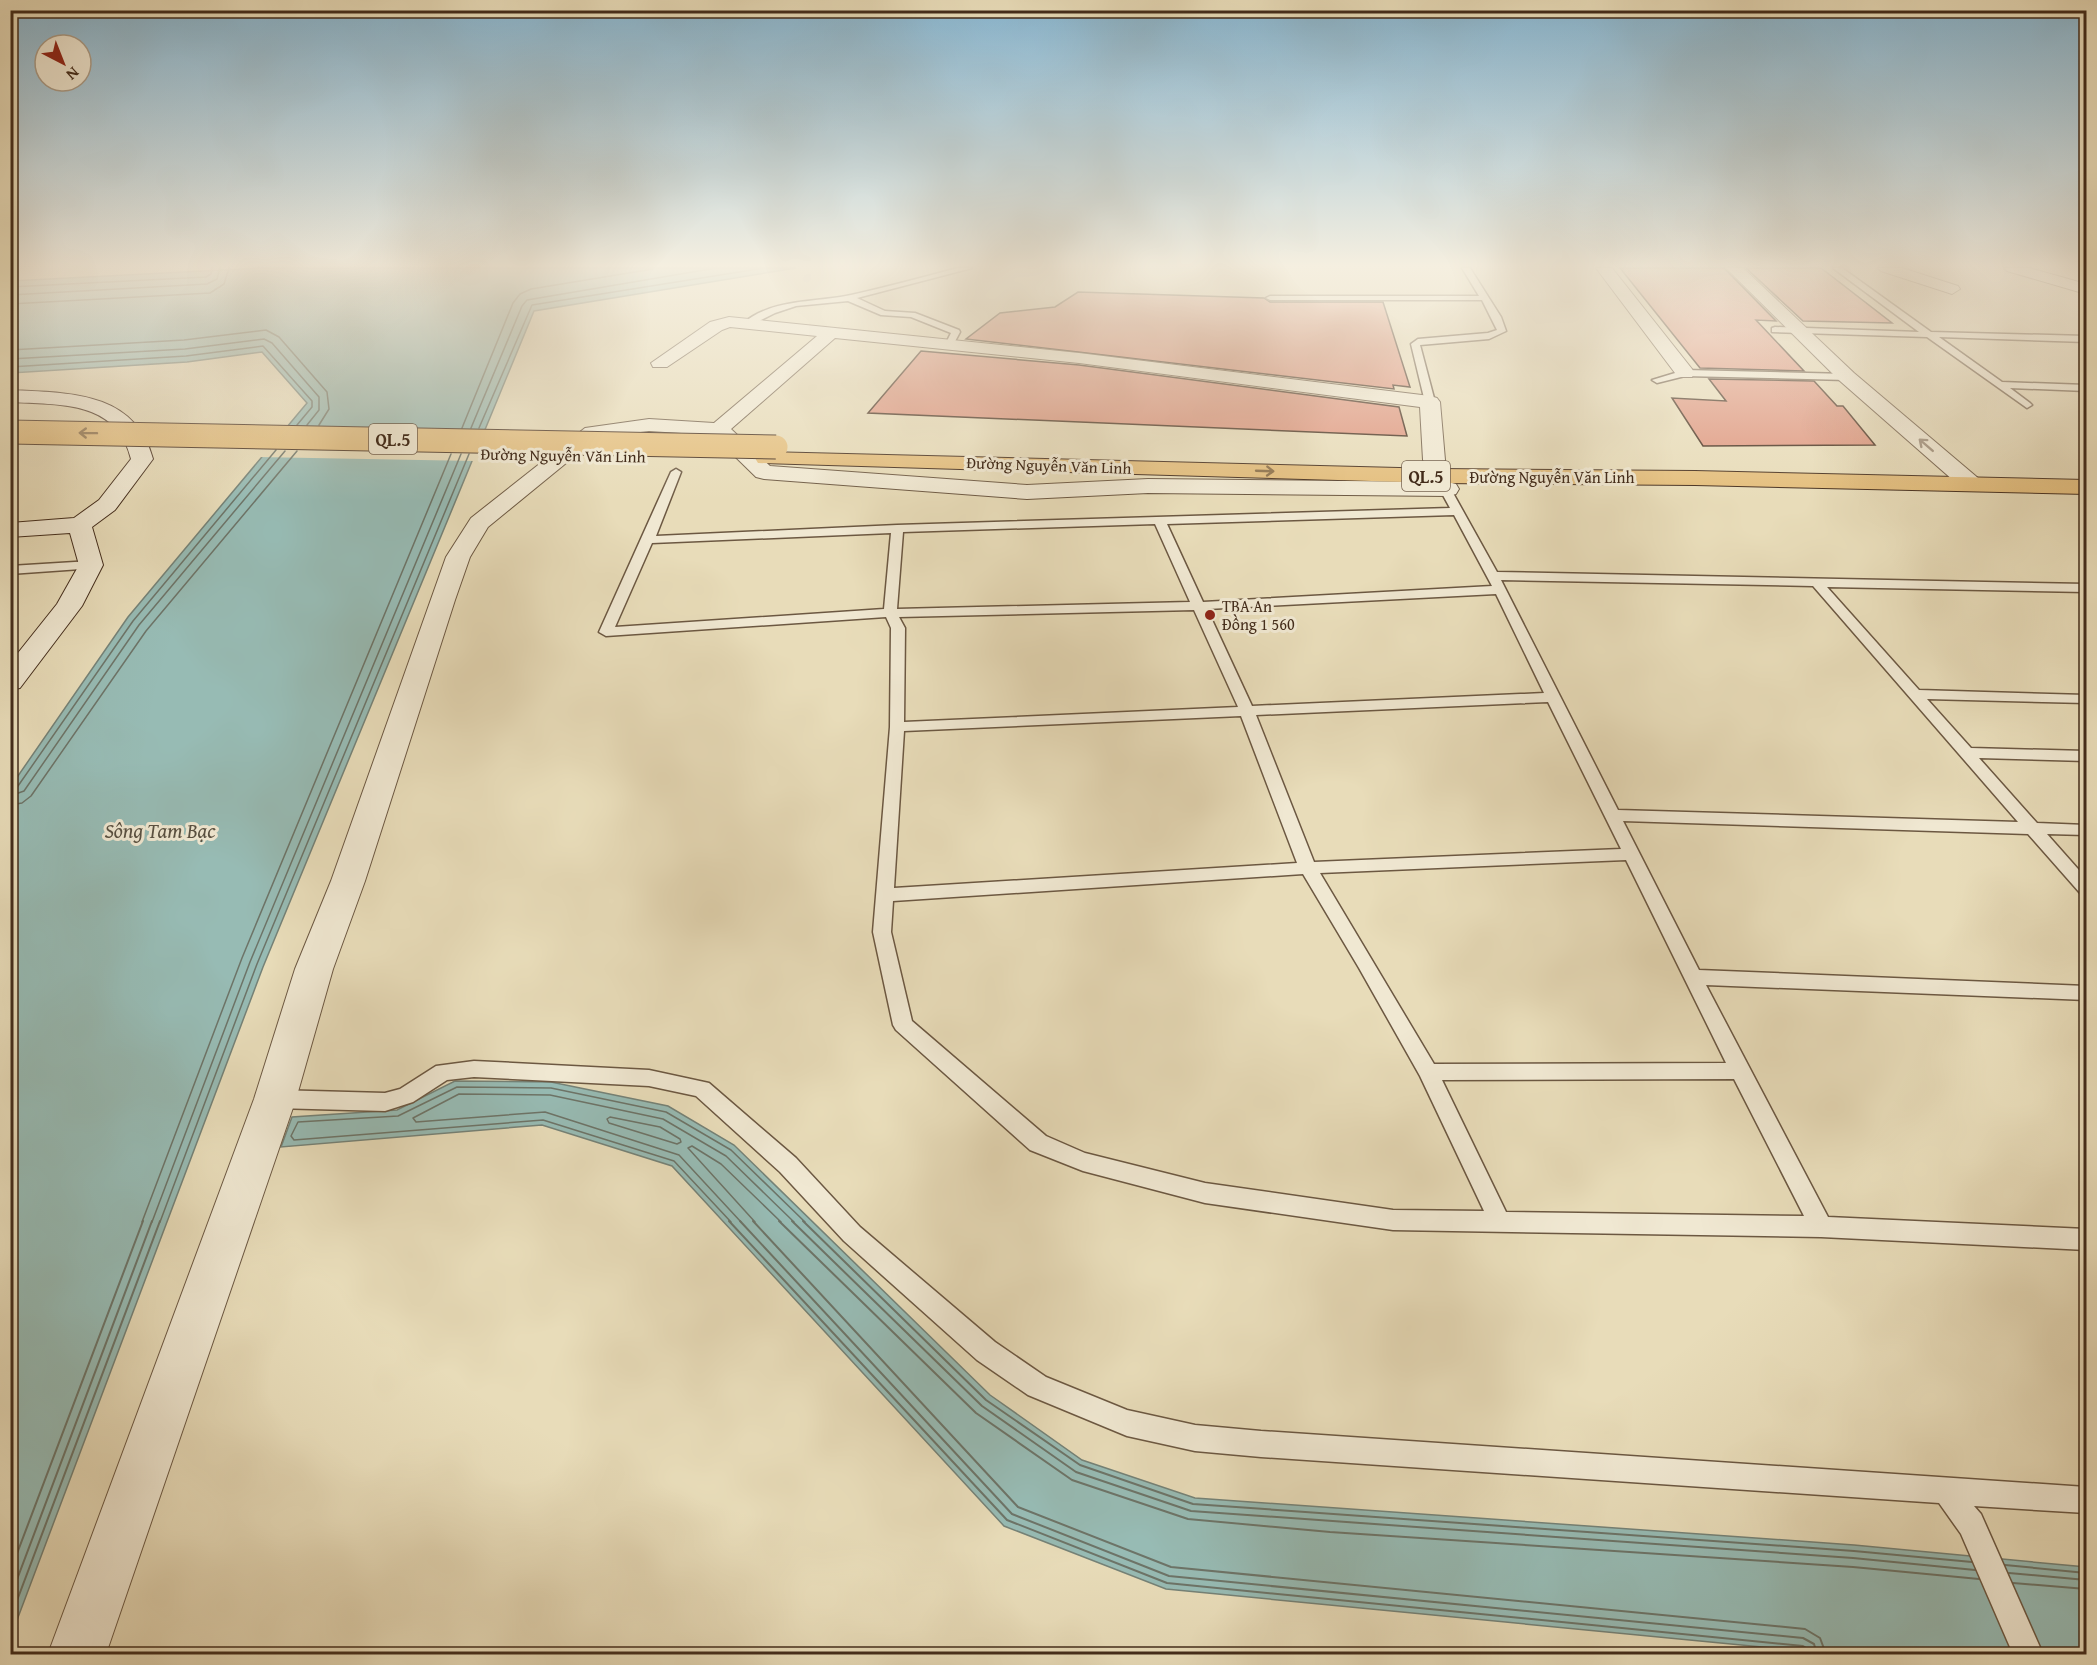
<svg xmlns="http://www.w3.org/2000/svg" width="2097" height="1665" viewBox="0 0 2097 1665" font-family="'Gentium Book Plus',serif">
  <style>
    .water { fill: #97bbb4; stroke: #758277; stroke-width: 1.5 }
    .pier { fill: #e8dcb9 }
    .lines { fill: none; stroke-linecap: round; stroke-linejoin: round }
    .shore-far1 { stroke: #6d7468; stroke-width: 1.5 }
    .shore { stroke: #6d7468; stroke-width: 2 }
    .building { fill: #df967f; stroke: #432c1b; stroke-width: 1.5 }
    .service-casing { stroke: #6c5842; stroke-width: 3 }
    .minor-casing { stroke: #6c5842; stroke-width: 2 }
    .secondary-casing { stroke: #432c1b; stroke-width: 2 }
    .trunk-casing { stroke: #432c1b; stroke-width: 2 }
    .service { fill: #f0e8d2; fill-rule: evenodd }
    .minor { fill: #f0e8d2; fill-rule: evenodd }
    .secondary { fill: #f0e8d2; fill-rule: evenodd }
    .trunk { fill: #e4be7c; fill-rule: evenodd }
    .trunk-bridge-casing { stroke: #432c1b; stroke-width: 25; stroke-linecap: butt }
    .trunk-bridge { stroke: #e4be7c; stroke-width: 23 }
    .oneway { stroke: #8b6e47 }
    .oneway2 { stroke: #9a8a76 }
    .poi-dot { fill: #8f2418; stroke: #f0e8d2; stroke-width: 2 }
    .labels { text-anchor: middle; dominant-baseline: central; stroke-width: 6; stroke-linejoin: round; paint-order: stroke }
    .far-street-label { font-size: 16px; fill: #432c1b; stroke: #f0e8d2 }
    .far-poi-label { font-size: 16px; fill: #432c1b; stroke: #f0e8d2; text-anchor: start }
    .shield { fill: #f0e8d2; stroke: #776452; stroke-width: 1.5 }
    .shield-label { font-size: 18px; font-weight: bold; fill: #432c1b }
    .water-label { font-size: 21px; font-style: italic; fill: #585041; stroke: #f0e8d2 }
  </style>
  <rect width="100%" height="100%" fill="#e8dcb9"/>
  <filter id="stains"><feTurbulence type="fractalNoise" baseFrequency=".00333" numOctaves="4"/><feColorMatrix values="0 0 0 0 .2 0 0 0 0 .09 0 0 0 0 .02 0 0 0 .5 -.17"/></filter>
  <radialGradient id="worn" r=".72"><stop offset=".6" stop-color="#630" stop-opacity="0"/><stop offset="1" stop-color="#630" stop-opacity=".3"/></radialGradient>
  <!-- water -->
  <path class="water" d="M262,268H796L534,311L263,967L11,1636V786L128,617L307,403L262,352L187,362L11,373V281Z
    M455,1081L551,1082L668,1106L734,1145L990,1395L1082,1460L1195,1498L1854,1545L2086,1567V1654H1833L1166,1589L1004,1526L672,1166L542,1125L281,1147L292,1117L397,1110Z"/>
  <!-- pier -->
  <path class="pier" d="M283,428L488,432L475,461L258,457Z"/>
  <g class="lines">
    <!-- shore-far1 -->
    <path class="shore-far1" d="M10,287L206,277L211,274L212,268
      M10,295L207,284L217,279L220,268
      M10,304L210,293L224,284L229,268
      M10,350L184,340L266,330L279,337L327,392L329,409L319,425
      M10,359L185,349L264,339L272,343L319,397V410L307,425
      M10,367L186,356L263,346L312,401V407L297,425
      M462,428L513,303L520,294L531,289L659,268
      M471,428L522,306L527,300L716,268
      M479,428L532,305L764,268
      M10,789L18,786L133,621L276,450
      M10,796L24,791L139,625L285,451
      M10,805L22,803L31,796L146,631L297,451
      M610,1117L660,1127L680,1139L681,1142L677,1144L609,1123L607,1119Z
      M142,1222L242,958L451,454
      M152,1222L250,962L461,454
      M160,1222L257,964L469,454
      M731,1222L674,1161L543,1120L294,1140L291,1136L298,1122L398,1116L457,1087L551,1088L666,1112L731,1150L805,1222
      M741,1222L679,1155L545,1112L416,1122L413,1118L459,1094L550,1095L663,1119L726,1156L794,1222
      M755,1222L688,1148L692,1146L721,1164L781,1222"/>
    <!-- shore -->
    <path class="shore" d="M729,1221L1007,1520L1167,1583L1803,1646L1808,1649L1809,1654
      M740,1221L1012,1514L1169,1576L1803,1638L1814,1644L1817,1654
      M753,1221L1018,1507L1171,1567L1805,1629L1820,1638L1826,1654
      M779,1221L976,1413L1072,1480L1188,1519L1330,1532L1853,1567L1979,1579
      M792,1221L982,1406L1076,1472L1191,1511L1853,1558L1975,1570
      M803,1221L986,1400L1080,1465L1193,1504L1854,1551L1972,1562
      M2005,1565L2086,1573
      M10,1572L143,1221
      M2009,1573L2086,1580
      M2013,1583L2086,1589
      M10,1598L152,1221
      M10,1619L160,1221"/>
  </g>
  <!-- building -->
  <path class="building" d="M1620,268H1724L1776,321L1756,320L1804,371L1700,368Z
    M1746,268H1821L1892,323L1803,321Z
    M1078,292L1264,298L1270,302H1383L1410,387L1393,385L1394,389L966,339L1000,313L1055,307Z
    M921,351L1079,365L1399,407L1407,436L868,413Z
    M1709,379L1814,381L1837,406H1843L1875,445L1703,446L1672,398L1726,401Z"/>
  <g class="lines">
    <!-- service casing -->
    <g class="service-casing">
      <path id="service" d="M958,268H972L857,298L885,311L915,313L959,330L960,332L952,347L945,345L951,333L911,317L881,315L848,301L796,306L775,313L749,326L742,324C772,298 815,303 851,295C887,287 923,277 958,268Z
        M1462,268H1470L1501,317L1506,331L1489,339L1420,345L1435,402L1430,405L1425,402L1411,344L1418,339L1488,333L1497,330L1482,300H1270L1266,298L1270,296H1479Z
        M1833,268H1842L1931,332L2086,336V342L1939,337L2002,382L2086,385V391L2010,388L2030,403L2032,405L2027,408L1927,337L1772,332V328L1775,327L1919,332Z
        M1685,370L1847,374L1852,377L1847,380L1685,376L1657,383L1652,380Z
        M676,469L681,472L656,536L897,525L1450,508L1433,477L1439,474L1443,475L1497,572L2086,584V592L1827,587L1919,690L2086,695V703L1927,699L1971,748L2086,751V761L1979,758L2037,823L2086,825V835L2047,834L2086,878V895L2080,893L2028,834L1623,821L1699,970L2086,986V1000L1706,985L1828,1217L2086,1229V1250L1821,1237L1393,1230L1205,1203L1083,1171L1030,1150L896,1030L893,1025L873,932L890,727L891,628L886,617L606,636L599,632L671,472ZM1454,515L1492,586L1203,602L1167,524ZM1155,524L1190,602L897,609L903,532ZM891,533L884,609L615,627L652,543ZM1501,580L1813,586L2018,822L1618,810ZM1496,594L1544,693L1252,706L1207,609ZM1194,610L1238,707L904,722L905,628L899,617ZM1548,702L1621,849L1314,862L1256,715ZM1241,716L1297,863L894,888L904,731ZM1626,860L1726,1063L1434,1064L1320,873ZM1303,874L1359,968L1420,1076L1484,1211L1393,1210L1205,1183L1085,1153L1046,1136L912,1021L891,932L893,901ZM1734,1079L1804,1216L1506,1212L1442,1080Z
        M91,561L95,562L97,565L95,568L10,574V566Z
        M474,1061L649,1070L709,1083L796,1158L860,1227L995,1342L1046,1377L1127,1410L1195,1425L1261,1431L2086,1487V1513L1974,1506L1981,1514L2043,1654H2013L1961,1534L1939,1503L1261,1457L1195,1451L1127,1436L1028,1395L977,1360L844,1241L780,1172L696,1096L649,1086L474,1077L447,1080L413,1102L385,1111L275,1108L268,1105L265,1099L268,1093L275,1090L385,1093L400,1089L436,1066Z"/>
    </g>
    <!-- minor casing -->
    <g class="minor-casing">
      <path id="minor" d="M1596,268H1612L1692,369L1694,373L1692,377H1678Z
        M1726,268H1743L1854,373L1978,478L1981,483L1978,488L1970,490L1962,488L1840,381Z
        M1878,268H1902L1958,286L1960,289L1952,294L1946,292L1881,271Z
        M2004,268H2029L2086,284V294L2007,271Z
        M729,317L1079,353L1430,396L1437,398L1440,402L1445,460L1442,465L1434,466L1426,465L1423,460L1420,407L1079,363L835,338L731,429L770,466L1027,485L1148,479L1448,482L1456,484L1459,489L1456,494L1448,496L1148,493L1027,499L764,479L756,477L713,435L649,431L598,437L488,527L470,557L455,600L365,881L333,969L296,1099L106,1654H48L254,1099L295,969L331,881L446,557L471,518L585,428L649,419L714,423L817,336L730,327L722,330L667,367H653L651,363L710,322Z"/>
    </g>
    <!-- secondary casing -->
    <g class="secondary-casing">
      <path id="secondary" d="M10,390C69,393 135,391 153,459L115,510L92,527L103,565L82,606L20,688L10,690V663L57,604L79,565L70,533L10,537V523L74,518L99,500L131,459C117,400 60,405 10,402Z"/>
    </g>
    <!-- trunk casing -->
    <g class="trunk-casing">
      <path id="trunk" d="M766,452L1439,469L1695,471L2086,480V494L1695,485L1439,483L758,463L755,458L758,453Z"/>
    </g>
    <!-- service -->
    <use href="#service" class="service"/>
    <!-- minor -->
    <use href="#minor" class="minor"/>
    <!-- secondary -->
    <use href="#secondary" class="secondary"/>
    <!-- trunk -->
    <use href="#trunk" class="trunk"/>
    <!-- trunk-bridge casing -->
    <g class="trunk-bridge-casing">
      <path id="trunk-bridge" d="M10,432L776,447"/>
    </g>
    <!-- trunk-bridge -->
    <use href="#trunk-bridge" class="trunk-bridge"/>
  </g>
  <!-- one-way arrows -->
  <defs><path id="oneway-shaft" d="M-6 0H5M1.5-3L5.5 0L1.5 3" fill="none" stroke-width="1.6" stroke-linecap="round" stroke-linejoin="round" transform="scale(1.5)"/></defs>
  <g class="oneway">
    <use href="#oneway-shaft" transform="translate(88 433) rotate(-179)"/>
    <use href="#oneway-shaft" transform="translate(1265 471) rotate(2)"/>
  </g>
  <use class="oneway2" href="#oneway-shaft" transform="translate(1926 445) rotate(-139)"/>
  <!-- sky -->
  <linearGradient id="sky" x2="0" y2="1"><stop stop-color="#87b7d3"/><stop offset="0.53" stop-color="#f5efe0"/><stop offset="1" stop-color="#f5efe0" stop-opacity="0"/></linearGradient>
  <rect width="2097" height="501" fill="url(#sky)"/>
  <!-- markers -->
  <circle class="poi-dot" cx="1210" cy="615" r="6"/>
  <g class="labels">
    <!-- far-street labels -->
    <g class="far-street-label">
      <text transform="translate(563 455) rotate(1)">Đường Nguyễn Văn Linh</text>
      <text transform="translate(1049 465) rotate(2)">Đường Nguyễn Văn Linh</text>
      <text x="1552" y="477">Đường Nguyễn Văn Linh</text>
    </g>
    <!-- far-poi labels -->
    <g class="far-poi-label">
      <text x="1222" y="606">TBA An<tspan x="1222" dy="18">Đồng 1 560</tspan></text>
    </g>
    <!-- shield labels -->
    <g class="shield">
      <rect x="369" y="424" width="48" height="30" rx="4.5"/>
      <rect x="1402" y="461" width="48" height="30" rx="4.5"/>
    </g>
    <g class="shield-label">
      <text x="393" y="439">QL.5</text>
      <text x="1426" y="476">QL.5</text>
    </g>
    <!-- water labels -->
    <g class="water-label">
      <text x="160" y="830">Sông Tam Bạc</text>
    </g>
  </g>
  <!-- margin -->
  <rect width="2097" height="1665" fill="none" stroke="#e8dcb9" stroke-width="36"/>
  <rect x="12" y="12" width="2073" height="1641" fill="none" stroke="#432c1b" stroke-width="3"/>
  <rect x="18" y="18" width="2061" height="1629" fill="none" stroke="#432c1b" stroke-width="1.5"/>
  <!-- north arrow -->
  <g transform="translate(63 63) rotate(138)"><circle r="28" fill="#f0e8d2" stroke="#ab9d89" stroke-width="1.5"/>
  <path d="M0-4.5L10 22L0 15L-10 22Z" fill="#8f2418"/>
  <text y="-9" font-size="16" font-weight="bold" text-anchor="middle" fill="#432c1b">N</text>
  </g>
  <rect width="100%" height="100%" filter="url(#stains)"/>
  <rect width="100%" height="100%" fill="url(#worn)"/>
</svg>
